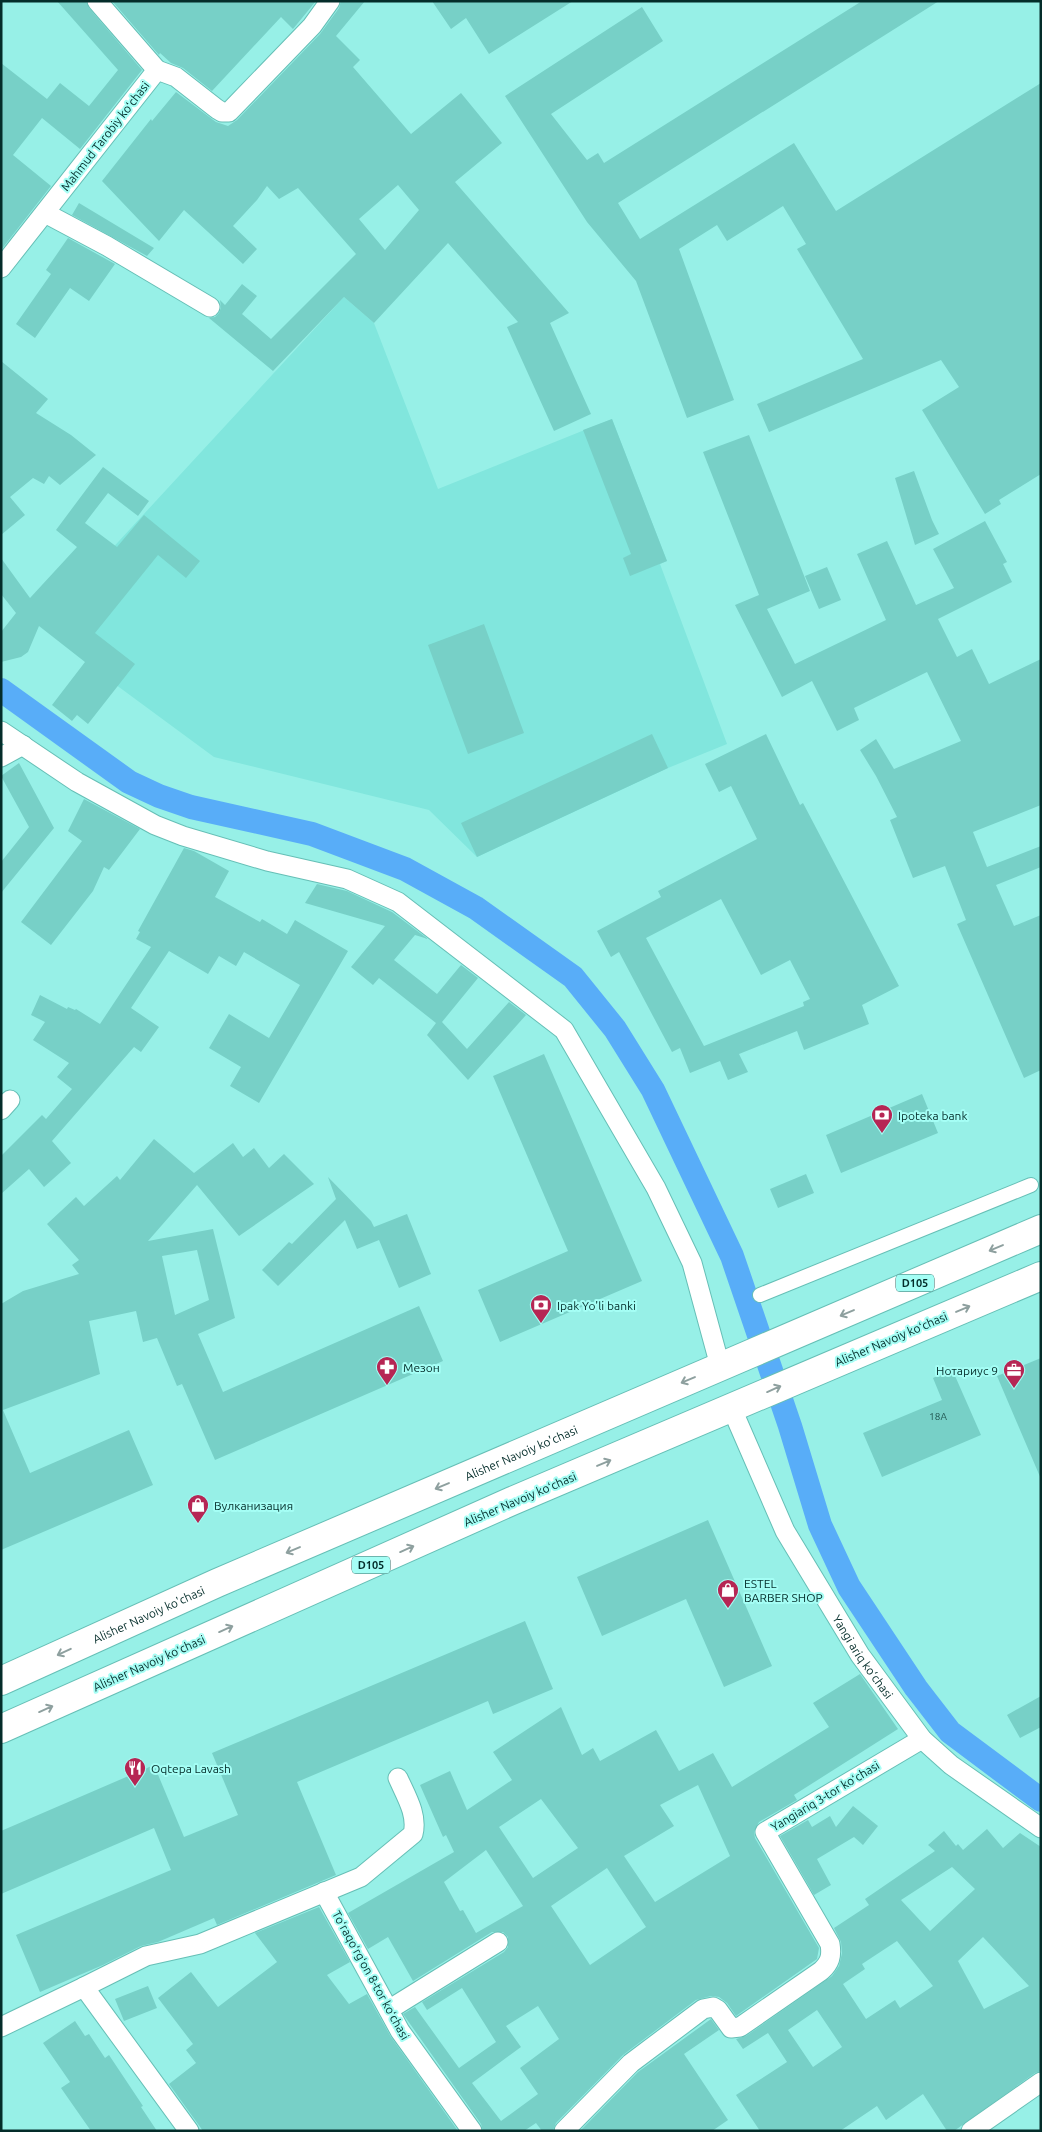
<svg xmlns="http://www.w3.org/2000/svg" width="1042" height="2132" viewBox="0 0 1042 2132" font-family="Ubuntu,sans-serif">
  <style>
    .built { fill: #81e6dd }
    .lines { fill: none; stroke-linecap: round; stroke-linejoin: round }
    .canal { stroke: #58adf8; stroke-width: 24 }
    .building { fill: #77d0c7; fill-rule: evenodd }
    .pedestrian-casing { stroke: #66bfb6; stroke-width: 16 }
    .minor-casing { stroke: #66bfb6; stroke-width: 21 }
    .primary-casing { stroke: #66bfb6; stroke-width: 30 }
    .pedestrian { stroke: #fff; stroke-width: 14 }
    .minor { stroke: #fff; stroke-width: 19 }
    .primary { stroke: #fff; stroke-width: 28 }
    .oneway { stroke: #8ea09f }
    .labels { text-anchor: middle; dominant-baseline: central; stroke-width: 4; stroke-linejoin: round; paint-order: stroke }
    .number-label { font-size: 10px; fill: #215651 }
    .shield { fill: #a5fef5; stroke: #346c67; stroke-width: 1 }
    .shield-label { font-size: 11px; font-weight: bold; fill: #042d2a }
    .street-label { font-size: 12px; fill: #042d2a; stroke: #a5fef5 }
    .poi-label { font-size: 12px; fill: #042d2a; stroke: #a5fef5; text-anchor: start }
  </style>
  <rect width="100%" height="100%" fill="#97f0e7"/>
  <!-- built -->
  <path class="built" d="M344,297L374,323L438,489L612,419L667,561L660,564L727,744L668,768L477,857L429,810L214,757L85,662L60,605Z"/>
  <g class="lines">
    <!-- canal -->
    <path class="canal" d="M1,690L129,782L159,796L191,807L312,834L405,869L476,908L573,977L615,1029L653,1090L732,1256L790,1426L820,1525L849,1587L916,1688L950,1732L1041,1800"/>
  </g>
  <!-- building -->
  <path class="building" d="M57,1H86L89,8L142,70L80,149L42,118L13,155L51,186L1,250V63L47,99L60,83L89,106L118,70Z
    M112,1H316L293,29L281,17L212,91L183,68L171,63L160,53L159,55Z
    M341,1H365L336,36L360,60L353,67L411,134L461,93L502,143L455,182L569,313L550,323L591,414L554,431L507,327L518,322L448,243L374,323L344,297L273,371L209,318L215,317L219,313L221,308L220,300L225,305L242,284L257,296L242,314L271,339L356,254L298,188L279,199L267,186L257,200L233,226L257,249L243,264L184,210L159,241L102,181L151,119L152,121L176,92L216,122L228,126L237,120L320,34L339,8ZM398,185L419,210L385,250L359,219Z
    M432,1H573L489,54L466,18L451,29Z
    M862,1H939L618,203L640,239L794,143L836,211L1041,83V474L999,500L1001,504L985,514L922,410L959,387L941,360L769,432L757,404L863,359L797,249L806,244L783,206L727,241L717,225L679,249L734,400L687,418L636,281L587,222L505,96L642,7L663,41L551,114L587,160L598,153L604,163Z
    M79,203L154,248L147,256L72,215Z
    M68,238L115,264L89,301L70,288L35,338L16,324L51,274L46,270Z
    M1,361L48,399L36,413L71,435L96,455L60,485L49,476L44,484L33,478L10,497L25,515L1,535Z
    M612,419L667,561L630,576L623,558L631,554L583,430Z
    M749,435L810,591L767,609L795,664L886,620L857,554L887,541L916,605L954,588L933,549L985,521L1007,562L1003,564L1012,582L938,619L957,657L972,649L989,684L1041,659V805L973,832L987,867L1041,846V867L996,885L1014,926L1041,915V1070L1024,1078L957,924L966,920L945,866L913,878L890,820L897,817L876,776L860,750L876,739L894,769L961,741L927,672L854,708L859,720L837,731L812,681L782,697L735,605L759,595L703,452Z
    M103,467L149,501L138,516L108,493L85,523L117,547L144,515L200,561L186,578L158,555L95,633L135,664L88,724L77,715L72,721L52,705L85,662L39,626L28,652L21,657L1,662V632L16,613L1,594V558L30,598L77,547L56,530Z
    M914,471L932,520L939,534L915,545L895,478Z
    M827,567L841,600L819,609L805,576Z
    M484,624L524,733L468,754L428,645Z
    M652,734L668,768L477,857L461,823Z
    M766,734L800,805L803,803L899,986L862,1005L869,1024L804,1050L797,1031L739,1054L748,1072L728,1080L720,1061L690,1073L680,1048L672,1052L619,952L611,957L597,931L661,897L658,891L757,839L731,786L719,792L705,764ZM721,899L761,975L790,960L810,999L803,1002L804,1006L704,1046L646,938Z
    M19,763L54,828L1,893V862L29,827L1,776Z
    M84,799L140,829L109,870L104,867L93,891L51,945L21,922L82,841L68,831Z
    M184,848L194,851L229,871L215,897L260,922L262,919L287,934L295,920L348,951L259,1103L230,1086L241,1067L209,1048L229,1014L269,1038L300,985L244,952L236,966L219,956L208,974L169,951L131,1008L159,1027L141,1052L134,1047L52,1141L71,1163L44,1187L29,1169L1,1194V1156L42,1115L46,1119L72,1089L57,1077L69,1063L33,1040L45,1022L31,1015L40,995L67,1009L68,1007L75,1010L76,1009L100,1024L151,947L136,939L140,932L138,931Z
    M317,884L347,891L392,912L428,939L415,935L394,960L437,994L461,965L478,978L442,1022L467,1049L509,1002L526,1015L468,1080L427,1035L436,1023L379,978L373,985L351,967L385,926L305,903Z
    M544,1054L642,1281L500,1342L478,1290L568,1251L493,1076Z
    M922,1094L938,1133L841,1173L826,1135Z
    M154,1139L194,1173L233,1143L243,1157L254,1148L269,1168L284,1154L314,1184L239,1236L197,1185L148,1241L213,1229L235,1318L198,1334L223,1392L419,1306L443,1361L215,1460L182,1384L177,1386L157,1338L143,1342L136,1311L89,1321L100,1374L3,1410L30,1473L129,1430L153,1485L1,1550V1304L23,1291L79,1274L72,1265L79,1260L47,1224L76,1197L84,1206L117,1176L120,1180ZM197,1250L209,1300L175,1315L162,1256Z
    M806,1174L814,1193L778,1208L770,1189Z
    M328,1177L371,1221L376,1231L374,1227L407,1214L431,1274L399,1288L379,1240L357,1249L345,1220L278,1286L262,1270L289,1242L292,1244L336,1199Z
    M1041,1358V1479L997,1376Z
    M952,1369L981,1435L882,1477L863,1433L942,1400L933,1378Z
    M708,1520L772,1666L724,1687L686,1599L602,1636L577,1577Z
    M525,1621L553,1689L493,1714L488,1701L297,1782L336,1875L217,1925L214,1918L158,1942L141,1946L103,1965L40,1992L16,1935L171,1870L154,1828L1,1894V1831L154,1765L184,1837L238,1815L212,1753Z
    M860,1674L898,1729L794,1795L797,1800L759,1822L754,1832L755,1838L819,1948L817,1959L736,2016L727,2003L719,1997L711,1996L696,2000L623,2055L556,2123L553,2131H542L536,2123L524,2131H483L481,2124L403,2014L415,2007L459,2068L496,2042L462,1988L427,2010L422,2002L504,1952L508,1947V1937L503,1932H492L413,1981L388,1937L368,1949L348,1913L454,1852L446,1835L443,1837L420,1785L450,1771L467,1810L512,1780L493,1752L561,1707L582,1755L593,1748L600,1761L656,1730L679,1771L713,1753L732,1787L829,1727L813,1703ZM698,1785L730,1856L655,1902L624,1856L674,1826L660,1805ZM541,1799L578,1848L533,1878L499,1827ZM486,1850L523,1906L476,1933L463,1910L460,1911L444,1882ZM607,1868L646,1927L590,1965L551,1906ZM538,2006L559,2039L520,2068L538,2094L501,2121L472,2083L521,2047L506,2026Z
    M1041,1696V1727L1020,1738L1007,1715Z
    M853,1806L878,1826L863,1845L854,1837L817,1859L831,1885L814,1895L780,1836L808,1820L812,1827L830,1816L836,1827Z
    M987,1829L1003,1848L1020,1833L1041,1847V2071L1035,2073L954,2131H947L923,2094L886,2120L877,2106L840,2131H760L736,2095L787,2062L768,2033L743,2049L736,2039L746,2036L832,1976L839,1966L842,1953L841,1942L834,1928L869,1905L865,1899L935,1851L928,1845L944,1831L956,1846L958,1844L963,1850ZM952,1867L975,1889L930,1931L901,1900ZM983,1937L1029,1986L984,2009L958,1961ZM897,1941L933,1986L900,2008L895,2000L866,2019L843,1984L865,1969L862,1964ZM817,2010L842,2047L813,2067L788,2030Z
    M319,1907L350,1962L327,1975L349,2004L367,1994L391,2037L458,2131H203L169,2084L196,2063L186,2050L193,2044L158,1998L191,1972L218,2007L277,1962L255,1933Z
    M148,1986L157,2008L124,2021L115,1999Z
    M711,2019L719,2030L684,2054L728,2120L712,2131H580L638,2072Z
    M75,2021L85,2036L89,2034L105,2058L109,2055L143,2106L141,2107L157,2131H91L61,2088L70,2082L43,2043Z"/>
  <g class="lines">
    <!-- pedestrian casing -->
    <g class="pedestrian-casing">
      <path id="pedestrian" d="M760,1295L1031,1185"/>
    </g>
    <!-- minor casing -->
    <g class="minor-casing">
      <g id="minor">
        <path d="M97,1L157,70"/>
        <path d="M45,213L107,246L210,307"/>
        <path d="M1,268L157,70L176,77L217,109L222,112H229L312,26L330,1"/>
        <path d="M1,731L77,782L155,825L183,836L267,861L347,879L398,902L564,1030L656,1188L692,1263L720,1366"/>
        <path d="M1,757L23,745"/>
        <path d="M1,1110L10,1100"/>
        <path id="s1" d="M732,1409L785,1531L860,1655L922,1739L951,1765L1041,1828"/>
        <path d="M324,1892L400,2031L472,2131"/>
        <path d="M390,2009L498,1942"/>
        <path d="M1,2027L84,1987"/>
        <path d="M189,2131L84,1987L146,1956L200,1944L361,1877L413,1834C418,1815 406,1796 398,1778"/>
        <path d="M564,2131L631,2063L703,2009L713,2007L718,2010L731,2028L740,2027L821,1971C830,1963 832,1956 830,1944L765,1832L922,1739"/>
        <path d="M971,2131L1041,2082"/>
      </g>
    </g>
    <!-- primary casing -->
    <g class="primary-casing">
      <g id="primary">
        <path id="s2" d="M1,1681L217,1583L1041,1229"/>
        <path d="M1,1729L512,1501L1041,1276"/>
      </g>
    </g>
    <!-- pedestrian -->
    <use href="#pedestrian" class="pedestrian"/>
    <!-- minor -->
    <use href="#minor" class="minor"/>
    <!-- primary -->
    <use href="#primary" class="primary"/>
  </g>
  <!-- one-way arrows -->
  <defs><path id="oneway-shaft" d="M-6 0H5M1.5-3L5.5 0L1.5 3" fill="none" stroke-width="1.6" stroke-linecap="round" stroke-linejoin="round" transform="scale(1.25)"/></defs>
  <g class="oneway">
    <use href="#oneway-shaft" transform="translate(996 1248) rotate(157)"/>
    <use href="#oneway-shaft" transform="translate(963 1309) rotate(-23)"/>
    <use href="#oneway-shaft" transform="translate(847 1313) rotate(157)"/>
    <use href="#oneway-shaft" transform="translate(688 1380) rotate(157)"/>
    <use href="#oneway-shaft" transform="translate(774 1389) rotate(-24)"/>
    <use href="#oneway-shaft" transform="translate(604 1463) rotate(-23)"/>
    <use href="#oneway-shaft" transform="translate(442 1486) rotate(157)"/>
    <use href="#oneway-shaft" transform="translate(407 1549) rotate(-24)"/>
    <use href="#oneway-shaft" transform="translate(293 1550) rotate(157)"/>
    <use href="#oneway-shaft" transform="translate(226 1629) rotate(-24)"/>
    <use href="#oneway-shaft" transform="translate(64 1652) rotate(155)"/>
    <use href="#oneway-shaft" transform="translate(46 1709) rotate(-24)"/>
  </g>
  <!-- icons -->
  <defs>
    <g id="bank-pin" transform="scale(1.125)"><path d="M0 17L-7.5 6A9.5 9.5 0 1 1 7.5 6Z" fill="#b62654" stroke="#a5fef5"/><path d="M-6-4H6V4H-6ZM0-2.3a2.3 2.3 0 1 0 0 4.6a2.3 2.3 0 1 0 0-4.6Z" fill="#fff"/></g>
    <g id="pharmacy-pin" transform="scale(1.125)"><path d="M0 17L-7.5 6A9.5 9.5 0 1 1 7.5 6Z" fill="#b62654" stroke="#a5fef5"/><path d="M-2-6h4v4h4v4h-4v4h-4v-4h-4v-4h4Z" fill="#fff"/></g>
    <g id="office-pin" transform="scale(1.125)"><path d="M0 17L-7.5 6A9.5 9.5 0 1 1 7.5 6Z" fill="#b62654" stroke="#a5fef5"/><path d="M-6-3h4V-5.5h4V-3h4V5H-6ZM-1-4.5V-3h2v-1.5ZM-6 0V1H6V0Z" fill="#fff"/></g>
    <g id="shop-pin" transform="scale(1.125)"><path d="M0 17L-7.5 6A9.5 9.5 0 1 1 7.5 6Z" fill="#b62654" stroke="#a5fef5"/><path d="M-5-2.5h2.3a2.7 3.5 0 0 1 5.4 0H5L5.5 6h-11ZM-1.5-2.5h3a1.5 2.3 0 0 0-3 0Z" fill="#fff"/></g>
    <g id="restaurant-pin" transform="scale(1.125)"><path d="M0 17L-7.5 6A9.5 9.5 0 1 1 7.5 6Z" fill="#b62654" stroke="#a5fef5"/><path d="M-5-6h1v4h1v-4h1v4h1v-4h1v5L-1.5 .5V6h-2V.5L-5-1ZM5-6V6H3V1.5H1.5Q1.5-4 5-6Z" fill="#fff"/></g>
  </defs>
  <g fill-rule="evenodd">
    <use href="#bank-pin" x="882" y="1115"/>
    <use href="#bank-pin" x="541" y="1305"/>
    <use href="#pharmacy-pin" x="387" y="1367"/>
    <use href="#office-pin" x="1014" y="1370"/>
    <use href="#shop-pin" x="198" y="1505"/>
    <use href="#shop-pin" x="728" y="1590"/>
    <use href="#restaurant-pin" x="135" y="1768"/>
  </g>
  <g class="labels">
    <!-- number labels -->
    <g class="number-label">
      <text x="938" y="1416">18А</text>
    </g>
    <!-- shield labels -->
    <g class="shield">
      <rect x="896" y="1274.5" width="38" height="17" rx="4"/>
      <rect x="352" y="1556.5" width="38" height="17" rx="4"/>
    </g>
    <g class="shield-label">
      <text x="915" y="1283">D105</text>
      <text x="371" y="1565">D105</text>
    </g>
    <!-- street labels -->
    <g class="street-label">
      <text transform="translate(105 136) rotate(-52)">Mahmud Tarobiy koʻchasi</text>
      <text transform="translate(891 1339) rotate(-23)">Alisher Navoiy koʻchasi</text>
      <text stroke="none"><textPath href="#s2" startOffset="568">Alisher Navoiy ko'chasi</textPath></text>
      <text transform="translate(520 1499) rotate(-23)">Alisher Navoiy koʻchasi</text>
      <text stroke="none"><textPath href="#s2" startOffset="162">Alisher Navoiy ko'chasi</textPath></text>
      <text stroke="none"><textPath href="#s1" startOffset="281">Yangi ariq ko‘chasi</textPath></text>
      <text transform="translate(149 1663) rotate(-24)">Alisher Navoiy koʻchasi</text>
      <text transform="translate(825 1796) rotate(-31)">Yangiariq 3-tor koʻchasi</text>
      <text transform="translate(371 1975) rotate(61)">Toʻraqoʻrgʻon 8-tor koʻchasi</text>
    </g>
    <!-- poi labels -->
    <g class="poi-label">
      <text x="898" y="1115">Ipoteka bank</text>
      <text x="557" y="1305">Ipak Yo'li banki</text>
      <text x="403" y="1367">Мезон</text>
      <text x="998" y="1370" text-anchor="end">Нотариус 9</text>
      <text x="214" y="1505">Вулканизация</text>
      <text x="744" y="1583">ESTEL<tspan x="744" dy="14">BARBER SHOP</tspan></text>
      <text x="151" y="1768">Oqtepa Lavash</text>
    </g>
  </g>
  <!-- border -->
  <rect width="1042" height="2132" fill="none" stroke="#042d2a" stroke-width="5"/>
</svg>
